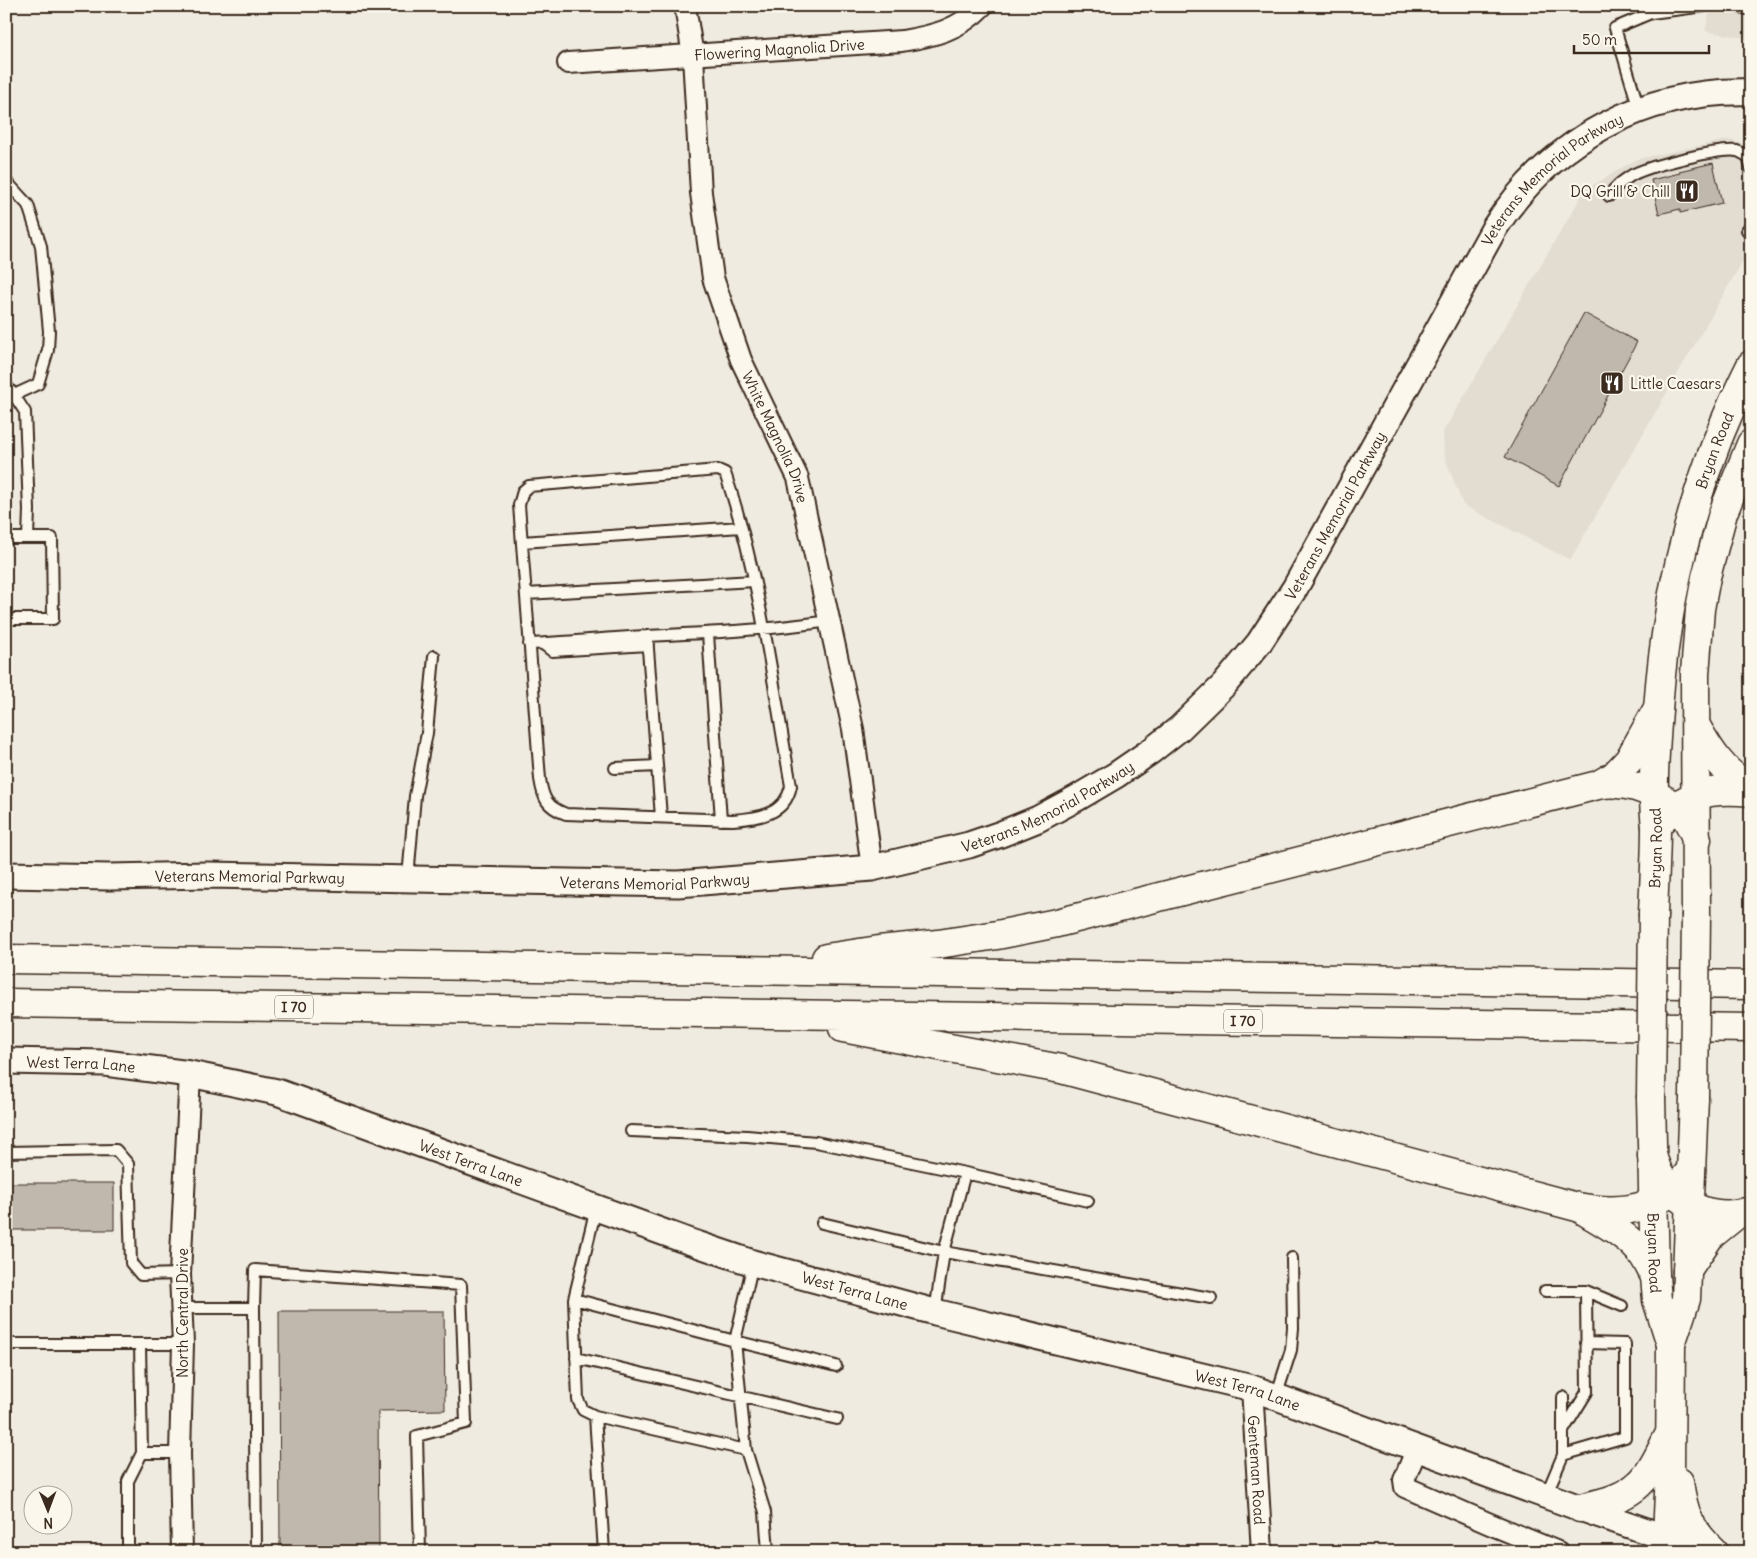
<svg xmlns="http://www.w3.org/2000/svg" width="1757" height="1558" viewBox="0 0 1757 1558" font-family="Delius,sans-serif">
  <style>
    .built { fill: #e2dcd1 }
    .building { fill: #c0b8ad; stroke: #3b2a1e }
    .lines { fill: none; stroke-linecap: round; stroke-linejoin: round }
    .service-casing { stroke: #3b2a1e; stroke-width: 14 }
    .minor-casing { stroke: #3b2a1e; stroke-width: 24 }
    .tertiary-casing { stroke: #3b2a1e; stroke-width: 29 }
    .primary-casing { stroke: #3b2a1e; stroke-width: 31 }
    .motorway-casing { stroke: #3b2a1e; stroke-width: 31 }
    .service { stroke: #fbf7ec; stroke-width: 10 }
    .minor { stroke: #fbf7ec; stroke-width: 20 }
    .tertiary { stroke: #fbf7ec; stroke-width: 25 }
    .primary { stroke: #fbf7ec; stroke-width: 28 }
    .motorway { stroke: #fbf7ec; stroke-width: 28 }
    .primary-bridge-casing { stroke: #3b2a1e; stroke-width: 31; stroke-linecap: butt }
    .primary-bridge { stroke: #fbf7ec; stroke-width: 28 }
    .labels { text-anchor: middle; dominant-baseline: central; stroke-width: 4.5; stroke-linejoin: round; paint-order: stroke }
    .shield { fill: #fbf7ec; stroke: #75685c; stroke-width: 1 }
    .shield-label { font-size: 14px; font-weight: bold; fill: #3b2a1e }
    .street-label { font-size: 15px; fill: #3b2a1e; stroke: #fbf7ec }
    .poi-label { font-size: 15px; fill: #3b2a1e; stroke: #fbf7ec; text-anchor: end }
  </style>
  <rect width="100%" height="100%" fill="#f0ebe0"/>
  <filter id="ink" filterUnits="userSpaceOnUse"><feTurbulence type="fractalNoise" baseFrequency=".02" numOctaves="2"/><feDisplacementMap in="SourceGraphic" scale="10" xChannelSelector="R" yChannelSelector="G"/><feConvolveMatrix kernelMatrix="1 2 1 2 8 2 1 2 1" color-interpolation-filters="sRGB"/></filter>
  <g filter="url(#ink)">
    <!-- built -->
    <path class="built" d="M1711,6H1751V39L1705,31Z
      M1727,140L1751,145V247L1570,560L1463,505L1444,455L1443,432L1585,190L1637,159Z"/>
    <!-- building -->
    <path class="building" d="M1713,163L1722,203L1680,213V209L1659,214L1651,180L1680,173L1679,171Z
      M1584,313L1637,342L1559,486L1505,457Z
      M6,1183H114V1230H6Z
      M279,1311H444L445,1410L378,1411L379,1552H280Z"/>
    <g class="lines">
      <!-- service casing -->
      <g class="service-casing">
        <path id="service" d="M1734,6L1751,10
          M1639,109L1615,28L1651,13L1705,6
          M6,181L28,205L41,246L49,331L48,350L38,384L14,395
          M1609,196C1615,186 1623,181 1632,175C1649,166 1719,148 1737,151C1741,152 1744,155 1748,156L1751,168
          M1747,230L1751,225
          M6,385L14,395L25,412L29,510L28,538
          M718,470L725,473C759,571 773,684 791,786C785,815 759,818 733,820L566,814C547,807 543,799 540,779L519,505L523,491L529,486Z
          M6,538H52L53,619H6
          M522,542L741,527
          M526,594L754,581
          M708,634L721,820
          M647,636L661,817
          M529,644C569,642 608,638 647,636C708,633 769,630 829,621
          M543,644L552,651L648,645
          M615,768L657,766
          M408,878L415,796L427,733L434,656
          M631,1131L747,1136L816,1142L965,1173
          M6,1152L116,1150L128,1164L131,1263L141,1275L180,1274
          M1088,1201L965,1173L944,1252L1211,1298
          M596,1208L574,1299L578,1400L583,1410L595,1416L746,1450L735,1341L753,1263
          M822,1223L944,1252L935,1312
          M1545,1291H1586L1622,1306
          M574,1299L735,1341L836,1366
          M182,1308H254
          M6,1344H183
          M576,1358L837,1419
          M1276,1397L1291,1350L1293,1328L1292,1258
          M595,1416L604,1552
          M1563,1431L1587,1392L1586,1291
          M746,1450L765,1512L768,1552
          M142,1453H180
          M1563,1455L1625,1437V1344L1586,1343
          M1546,1495L1563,1455V1397
          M128,1552V1481L142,1453L140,1344
          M256,1552L254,1308L255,1270L461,1285L466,1423L417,1436L420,1552"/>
      </g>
      <!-- minor casing -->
      <g class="minor-casing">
        <g id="minor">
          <path id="s1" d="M685,6L693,56L701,193L713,278L741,360L798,478L853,729L872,868"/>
          <path id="s2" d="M568,63L902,41C933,36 959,30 982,6"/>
          <path id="s3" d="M1252,1388L1262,1552"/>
          <path d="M1417,1448L1404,1480L1405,1487L1490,1524L1558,1552"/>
          <path d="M182,1552L180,1453L183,1344L180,1274L190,1074"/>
        </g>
      </g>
      <!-- tertiary casing -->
      <g class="tertiary-casing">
        <g id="tertiary">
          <path id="s4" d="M6,875L110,877L208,875L678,884L872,868L969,845L1001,834L1038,819L1077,798L1116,775L1151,751L1180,728L1224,685L1259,643L1295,588L1495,227C1552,139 1646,89 1751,92"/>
          <path id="s5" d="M6,1061L105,1063L190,1074L277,1092L682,1239L753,1263L935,1312L1252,1388L1580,1508L1667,1538L1699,1552"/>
        </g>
      </g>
      <!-- primary casing -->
      <g class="primary-casing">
        <g id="primary">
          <path id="s6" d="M1653,914C1654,885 1656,856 1656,827C1655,817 1654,807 1654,797C1653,768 1656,738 1658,710C1666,588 1696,474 1751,365"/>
          <path d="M1696,914L1695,674L1700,609L1706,577L1723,513L1751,444"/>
          <path id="s7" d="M1651,1098L1655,1276L1657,1300L1671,1344"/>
          <path d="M1679,1482C1684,1515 1689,1528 1714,1552"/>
          <path d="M1580,1508C1601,1503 1624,1499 1640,1483C1653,1471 1660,1452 1668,1437"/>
          <path d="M1667,1538L1670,1470L1671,1344L1686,1299L1694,1098"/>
        </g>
      </g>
      <!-- motorway casing -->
      <g class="motorway-casing">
        <path id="motorway" d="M1696,726C1710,751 1724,774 1751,787
          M1598,785C1604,784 1611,783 1617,784C1641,785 1671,800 1686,818C1690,824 1693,832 1697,839
          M1656,826C1662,820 1668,812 1675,807C1697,790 1724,789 1751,792
          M826,958L879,950L938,944L997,935L1057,923L1598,785L1614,776L1629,760L1658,708
          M6,959L1751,985
          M6,1003L1751,1028
          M843,1028L1061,1069L1577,1207C1609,1213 1646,1213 1673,1190C1680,1185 1685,1177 1691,1170
          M1652,1156C1655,1163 1657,1171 1661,1177C1682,1209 1715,1221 1751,1211
          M1583,1210C1604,1223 1628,1235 1643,1255C1648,1262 1651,1270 1655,1276
          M1687,1270L1710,1236L1736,1215"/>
      </g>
      <!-- service -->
      <use href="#service" class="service"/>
      <!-- minor -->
      <use href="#minor" class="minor"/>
      <!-- tertiary -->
      <use href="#tertiary" class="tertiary"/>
      <!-- primary -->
      <use href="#primary" class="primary"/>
      <!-- motorway -->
      <use href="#motorway" class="motorway"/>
      <!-- primary-bridge casing -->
      <g class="primary-bridge-casing">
        <path id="primary-bridge" d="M1651,1098L1653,914
          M1694,1098L1696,914"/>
      </g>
      <!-- primary-bridge -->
      <use href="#primary-bridge" class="primary-bridge"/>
    </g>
  </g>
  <!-- icons -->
  <defs>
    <g id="restaurant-square" transform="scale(1.25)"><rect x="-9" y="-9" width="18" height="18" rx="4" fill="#3b2a1e" stroke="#fbf7ec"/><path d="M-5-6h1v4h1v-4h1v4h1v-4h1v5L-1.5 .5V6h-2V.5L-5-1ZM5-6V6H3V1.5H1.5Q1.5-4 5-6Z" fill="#fff"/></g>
  </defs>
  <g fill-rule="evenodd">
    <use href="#restaurant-square" x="1687" y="191"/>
    <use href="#restaurant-square" x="1612" y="383"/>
  </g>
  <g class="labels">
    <!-- shield labels -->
    <g class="shield">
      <rect x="275" y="995.5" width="38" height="23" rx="4"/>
      <rect x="1224" y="1009.5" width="38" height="23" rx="4"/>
    </g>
    <g class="shield-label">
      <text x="294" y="1007">I 70</text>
      <text x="1243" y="1021">I 70</text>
    </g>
    <!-- street labels -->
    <g class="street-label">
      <text stroke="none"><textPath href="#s2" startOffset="212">Flowering Magnolia Drive</textPath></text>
      <text stroke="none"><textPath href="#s4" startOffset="1879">Veterans Memorial Parkway</textPath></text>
      <text stroke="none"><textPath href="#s1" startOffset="445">White Magnolia Drive</textPath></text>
      <text stroke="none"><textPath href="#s6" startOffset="471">Bryan Road</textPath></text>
      <text stroke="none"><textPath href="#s4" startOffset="1474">Veterans Memorial Parkway</textPath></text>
      <text stroke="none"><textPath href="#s4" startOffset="1054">Veterans Memorial Parkway</textPath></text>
      <text stroke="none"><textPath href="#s6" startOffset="66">Bryan Road</textPath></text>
      <text stroke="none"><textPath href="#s4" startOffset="244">Veterans Memorial Parkway</textPath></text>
      <text stroke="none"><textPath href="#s4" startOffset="649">Veterans Memorial Parkway</textPath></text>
      <text stroke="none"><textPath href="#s5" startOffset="75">West Terra Lane</textPath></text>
      <text stroke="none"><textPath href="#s5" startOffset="480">West Terra Lane</textPath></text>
      <text stroke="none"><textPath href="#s7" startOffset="155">Bryan Road</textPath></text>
      <text stroke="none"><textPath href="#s5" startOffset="885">West Terra Lane</textPath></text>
      <text transform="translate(182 1313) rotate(-90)">North Central Drive</text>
      <text stroke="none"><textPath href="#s5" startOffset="1290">West Terra Lane</textPath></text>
      <text stroke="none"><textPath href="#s3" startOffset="82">Genteman Road</textPath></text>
    </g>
    <!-- poi labels -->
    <g class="poi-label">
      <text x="1670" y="191">DQ Grill &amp; Chill</text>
      <text x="1630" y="383" text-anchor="start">Little Caesars</text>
    </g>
  </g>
  <!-- margin -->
  <rect width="1757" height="1558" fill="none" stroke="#fbf7ec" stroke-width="25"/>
  <rect x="12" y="12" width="1732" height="1533" fill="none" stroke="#3b2a1e" stroke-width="2" filter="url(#ink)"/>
  <!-- north arrow -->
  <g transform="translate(48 1510) rotate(179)"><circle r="24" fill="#fbf7ec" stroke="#aea59a"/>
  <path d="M0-4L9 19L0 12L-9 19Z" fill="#3b2a1e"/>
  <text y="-8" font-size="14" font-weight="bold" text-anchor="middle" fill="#3b2a1e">N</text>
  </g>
  <!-- scale -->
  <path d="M1574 45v8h135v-8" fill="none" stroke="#3b2a1e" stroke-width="2.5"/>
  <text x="1582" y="45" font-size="15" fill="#3b2a1e" stroke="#fbf7ec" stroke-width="4" paint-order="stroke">50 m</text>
</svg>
